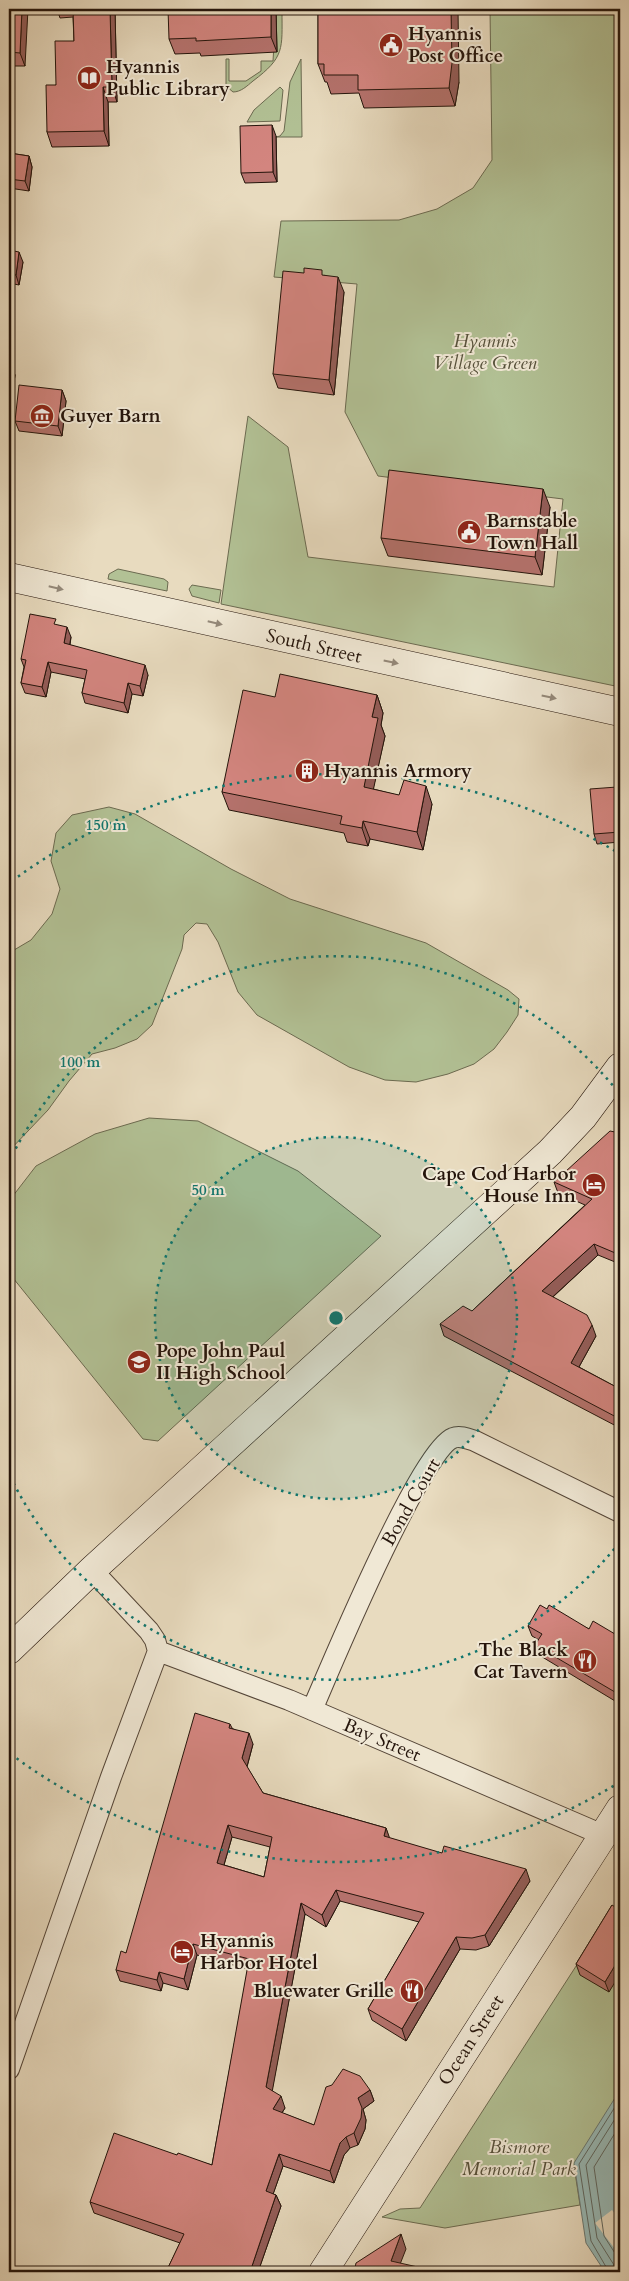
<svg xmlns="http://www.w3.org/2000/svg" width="629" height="2281" viewBox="0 0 629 2281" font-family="Cardo,serif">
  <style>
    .green { fill: #b2c195; stroke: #6b6a50 }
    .water { fill: #98bab7; stroke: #6a7872 }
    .pier { fill: #e8dbbf }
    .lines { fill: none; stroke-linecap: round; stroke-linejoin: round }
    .shore { stroke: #5e6761; stroke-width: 1 }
    .street-casing { stroke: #554638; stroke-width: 22 }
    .secondary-casing { stroke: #24140b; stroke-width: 29 }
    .street { stroke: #f0e8d5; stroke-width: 20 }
    .secondary { stroke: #f0e8d5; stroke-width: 28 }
    .wall { fill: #b5726d; stroke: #24140b; fill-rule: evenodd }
    .shaded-wall { fill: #945d59; stroke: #24140b }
    .building { fill: #d3857f; stroke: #24140b; fill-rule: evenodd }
    .oneway { fill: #94897a }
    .ring { fill: none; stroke: #0f766e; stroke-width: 2.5; stroke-dasharray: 2.5 5 }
    .labels { text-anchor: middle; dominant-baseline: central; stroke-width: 4; stroke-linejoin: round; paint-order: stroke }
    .poi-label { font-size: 19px; font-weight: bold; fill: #24140b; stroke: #f0e8d5; text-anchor: start }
    .park-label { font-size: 19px; font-style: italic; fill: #56513b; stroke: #f0e8d5 }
    .street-label { font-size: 19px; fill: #24140b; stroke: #f0e8d5 }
    .centre { fill: #0f766e; stroke: #f0e8d5; stroke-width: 2.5 }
    .ring-label { font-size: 15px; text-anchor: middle; font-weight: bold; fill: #0f766e; stroke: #f0e8d5; stroke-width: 4; stroke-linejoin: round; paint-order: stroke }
  </style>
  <rect width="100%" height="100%" fill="#e8dbbf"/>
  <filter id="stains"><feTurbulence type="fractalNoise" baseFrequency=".004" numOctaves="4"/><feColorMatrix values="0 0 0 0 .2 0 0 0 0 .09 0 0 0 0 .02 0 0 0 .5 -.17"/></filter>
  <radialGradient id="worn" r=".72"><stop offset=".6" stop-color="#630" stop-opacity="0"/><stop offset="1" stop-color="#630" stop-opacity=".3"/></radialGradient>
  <!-- green -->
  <path class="green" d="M490,9H620V687L221,604L248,416L288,447L308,557L554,587L563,499L378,476L345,412L357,284L274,277L281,221L399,220L437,209L473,188L492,160Z
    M276,11H282C282,49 285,57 253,81C247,86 241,92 233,92L226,86V59H229V81H246L261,71V61H273Z
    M301,59L302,137H276L280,136L284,131L290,82Z
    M280,87L283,90L280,121L247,122L254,110Z
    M118,569L164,579L168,582L167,591L108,579L109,574Z
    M192,585L221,590L219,603L192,596L189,589Z
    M109,807L135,814L231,869L290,899L426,943L508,990L519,999L518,1015L507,1032L494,1049L474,1064L448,1074L416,1082L385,1080L349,1067L257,1015L238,992L218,942L207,924L196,923L184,935L182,949L152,1025L137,1039L115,1048L92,1054L69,1081L48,1110L9,1151V953L31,940L52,914L60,889L51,861L56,833L72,815Z
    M149,1118L198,1121L298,1171L381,1236L158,1441L143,1439L9,1273V1201L36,1166L95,1134Z
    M620,1898V2094L574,2166L580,2205L445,2228L382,2217L400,2209L420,2208Z"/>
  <!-- water -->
  <path class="water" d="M620,2090V2272H605L586,2243L574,2163Z"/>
  <!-- pier -->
  <path class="pier" d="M612,2210L620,2220V2245L615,2249L595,2223Z"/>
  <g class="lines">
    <!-- shore -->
    <path class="shore" d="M620,2125L594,2167L604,2236L620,2261
      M609,2272L591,2241L579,2164L620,2099
      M615,2272L614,2265L597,2238L586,2165L620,2111"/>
    <!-- street casing -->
    <g class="street-casing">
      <path id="street" d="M92,1570L149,1631L155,1640L158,1651L289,1700L603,1835
        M312,1710C330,1668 421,1450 453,1438C460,1435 469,1439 475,1441L620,1512
        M9,2069L111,1777L158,1651"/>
    </g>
    <!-- secondary casing -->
    <g class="secondary-casing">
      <path id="secondary" d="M9,577L620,712
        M9,1650L92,1570L550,1152L583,1117L620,1067
        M323,2272L620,1809"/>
    </g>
    <!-- street -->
    <use href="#street" class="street"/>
    <!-- secondary -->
    <use href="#secondary" class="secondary"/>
  </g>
  <!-- wall -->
  <path class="wall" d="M9,9L25,66H10L9,74Z
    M57,9H115L117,102H108L109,146L52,147L47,132L56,85L74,41L73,17L60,18Z
    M276,9L277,52L201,56L200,53L175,54L169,39Z
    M318,9L459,82L455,106L364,108L359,93L331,94L327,82H325L318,64Z
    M276,136L277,182L245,183L241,173Z
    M9,153L29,156L32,167L29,191L9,188Z
    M9,250L23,262L19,285L9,283Z
    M324,275L344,292L334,395L278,388L273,374Z
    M9,365L15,375L12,397L9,396Z
    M62,390L66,401L62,436L19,431L15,421Z
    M550,507L542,575L388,556L381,538Z
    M58,625L71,637L70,645L148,675L143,696L132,694L128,713L85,703L82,693L85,679L51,672L46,697L25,693L21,683L24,667L21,659Z
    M377,695L383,713L381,725L385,736L373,789L432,804L423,850L370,839L368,846L347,842L344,833L229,810L222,792L275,697Z
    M617,787L620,796V842L597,844L594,834Z
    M620,1133V1264L598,1255L553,1297L596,1336L579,1367L620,1389V1428L444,1336L440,1324L472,1311L585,1205L558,1193L554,1182Z
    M547,1609L589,1629L620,1637V1704L539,1655L535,1645L539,1640L532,1636L528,1626Z
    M230,1724L232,1728L253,1744L247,1767L263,1793L386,1828L389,1838L530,1881L489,1946L476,1950L460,1949L406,2041L372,2020L368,2009L419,1922L340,1901L326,1927L305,1914L272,2090L285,2108L282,2113L314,2125L370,2090L374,2101L363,2109L366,2120L365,2129L358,2145L350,2148L344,2155L334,2183L283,2166L273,2194L276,2195L281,2206L258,2272H166L180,2243L94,2213L90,2202L177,2155L212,2165L248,1969L197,1955L188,1990L163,1983L161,1991L120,1981L116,1970L126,1953ZM232,1837L270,1847L264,1877L224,1865Z
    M612,1905L609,1992L580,1975L576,1964Z"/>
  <!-- shaded-wall -->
  <path class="shaded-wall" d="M22,9H28L25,66L20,53Z
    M110,9H115L117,102L112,87Z
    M271,9H276L277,52L271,37Z
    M451,9H458L459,82L455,106L449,88Z
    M103,87L108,102L109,146L104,131Z
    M272,125L276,136L277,182L273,172Z
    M29,156L32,167L29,191L25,181Z
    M19,252L23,262L19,285L16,275Z
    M338,277L344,292L334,395L329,380Z
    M11,365L15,375L12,397L9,387Z
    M62,390L66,401L62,436L58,426Z
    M543,489L550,507L542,575L535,557Z
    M67,627L71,637L68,654L64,643Z
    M48,662L51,672L46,697L42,687Z
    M145,665L148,675L143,696L140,686Z
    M128,683L132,694L128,713L124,703Z
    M377,695L383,713L381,725L385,736L370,805L364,787L372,717Z
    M426,786L432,804L423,850L417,832Z
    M617,787L620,796V823Z
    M363,821L370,839L368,846L362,828Z
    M594,1244L598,1255L546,1303L542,1291Z
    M592,1325L596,1336L575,1374L571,1363Z
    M249,1733L253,1744L246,1770L242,1758Z
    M228,1825L232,1837L221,1875L217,1863Z
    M386,1828L390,1839L384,1836Z
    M526,1869L530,1881L489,1946L485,1935Z
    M336,1890L340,1901L326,1927L322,1915Z
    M301,1903L305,1914L271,2098L266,2087Z
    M456,1937L460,1949L406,2041L402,2029Z
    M193,1944L197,1955L188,1990L184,1979Z
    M620,1957V1974L609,1992L605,1982Z
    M159,1972L163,1983L161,1991L157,1980Z
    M370,2090L374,2101L363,2109L366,2120L365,2129L358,2145L354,2133L358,2098Z
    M281,2096L285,2108L277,2120L273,2109Z
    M346,2137L350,2148L344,2155L334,2183L330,2171L340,2143Z
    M279,2154L283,2166L270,2203L266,2191Z
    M276,2195L281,2206L258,2272H250Z
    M401,2234L406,2249L397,2272L391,2261Z"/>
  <!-- building -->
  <path class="building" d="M9,9H22L20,53L9,52Z
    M73,9H110L112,87H103L104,131L47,132L46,85H56L55,41H74Z
    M168,9H271V37L196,41V38L169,39Z
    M318,9H451L452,63L449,88L358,90V75H324V64H318Z
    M272,125L273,172L241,173L240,126Z
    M9,153L29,156L25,181L9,179Z
    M9,250L19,252L16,275L9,274Z
    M304,268L322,270V275L338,277L329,380L273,374L283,271L304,273Z
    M9,365H11L9,384Z
    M19,385L62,390L58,426L15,421Z
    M389,470L543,489L535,557L381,538Z
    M30,614L56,619L54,624L67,627L64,643L145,665L140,686L128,683L124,703L82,693L87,670L48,662L42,687L21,683L26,660L21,659Z
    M280,674L377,695L372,717L378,718L364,787L399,795L404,780L426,786L417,832L363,821L362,828L340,824L342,816L222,792L243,690L275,697Z
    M617,787L620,823V832L594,834L590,789Z
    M610,1131L620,1133V1255L594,1244L542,1291L587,1315L592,1325L571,1363L620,1389V1419L440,1324L463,1306L472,1311L592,1199L554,1182Z
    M540,1605L547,1609L549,1605L589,1629L593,1621L620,1637V1695L535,1645L542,1634L528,1626Z
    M195,1713L230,1724L229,1728L249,1733L242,1758L263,1793L386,1828L384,1836L442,1853L444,1846L526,1869L485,1935L472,1938L456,1937L402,2029L368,2009L424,1913L336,1890L322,1915L301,1903L266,2087L281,2096L273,2109L314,2125L326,2087L332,2085L343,2069L360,2076L370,2090L358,2098L362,2108L361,2118L354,2133L346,2137L340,2143L330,2171L279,2154L266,2191L276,2195L250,2272H166L184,2234L90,2202L114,2133L177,2155L178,2153L212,2165L249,1959L193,1944L184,1979L159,1972L157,1980L116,1970L121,1951L126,1953ZM228,1825L272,1837L264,1877L217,1863Z
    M612,1905L620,1910V1957L605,1982L576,1964Z
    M401,2234L391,2261L440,2272H354L356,2263Z"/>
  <!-- one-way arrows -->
  <defs><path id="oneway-solid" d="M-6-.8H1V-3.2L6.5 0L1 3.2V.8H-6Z" transform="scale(1.25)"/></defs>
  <g class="oneway">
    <use href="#oneway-solid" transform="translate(56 588) rotate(13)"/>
    <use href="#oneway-solid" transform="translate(215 623) rotate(13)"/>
    <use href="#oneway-solid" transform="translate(391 662) rotate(12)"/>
    <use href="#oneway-solid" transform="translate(549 697) rotate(12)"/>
  </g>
  <!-- distance rings -->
  <circle cx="336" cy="1318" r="181" fill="#0f766e" fill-opacity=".12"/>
  <g class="ring">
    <circle cx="336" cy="1318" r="181"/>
    <path d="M619 1543A362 362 0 0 1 9 1474M9 1162A362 362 0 0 1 619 1093"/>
    <path d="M620 1782A544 544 0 0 1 12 1755M12 881A544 544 0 0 1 620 854"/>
  </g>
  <!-- icons -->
  <defs>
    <g id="civic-disc" transform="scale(1.25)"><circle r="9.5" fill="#8f2418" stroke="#f0e8d5"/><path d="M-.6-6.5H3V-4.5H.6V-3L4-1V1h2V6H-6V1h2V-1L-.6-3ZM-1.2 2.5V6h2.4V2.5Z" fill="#fff"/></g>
    <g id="library-disc" transform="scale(1.25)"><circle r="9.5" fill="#8f2418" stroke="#f0e8d5"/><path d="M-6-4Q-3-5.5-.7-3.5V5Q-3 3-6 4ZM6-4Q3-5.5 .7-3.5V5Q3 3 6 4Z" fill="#fff"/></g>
    <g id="museum-disc" transform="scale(1.25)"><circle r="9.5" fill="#8f2418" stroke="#f0e8d5"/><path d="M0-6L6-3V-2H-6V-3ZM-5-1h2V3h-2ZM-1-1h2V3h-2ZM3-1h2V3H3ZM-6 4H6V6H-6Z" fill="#fff"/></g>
    <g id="building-disc" transform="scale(1.25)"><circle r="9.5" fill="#8f2418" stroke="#f0e8d5"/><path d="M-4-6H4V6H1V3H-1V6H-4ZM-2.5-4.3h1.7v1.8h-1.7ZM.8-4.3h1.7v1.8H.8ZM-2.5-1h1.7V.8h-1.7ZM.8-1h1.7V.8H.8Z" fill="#fff"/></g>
    <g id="hotel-disc" transform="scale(1.25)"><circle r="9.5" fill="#8f2418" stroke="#f0e8d5"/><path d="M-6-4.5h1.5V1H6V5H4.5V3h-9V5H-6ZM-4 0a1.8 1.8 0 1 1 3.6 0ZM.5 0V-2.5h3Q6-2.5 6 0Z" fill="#fff"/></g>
    <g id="school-disc" transform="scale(1.25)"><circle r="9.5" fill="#8f2418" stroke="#f0e8d5"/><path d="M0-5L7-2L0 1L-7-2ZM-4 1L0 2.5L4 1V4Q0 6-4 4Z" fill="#fff"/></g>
    <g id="restaurant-disc" transform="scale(1.25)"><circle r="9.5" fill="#8f2418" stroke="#f0e8d5"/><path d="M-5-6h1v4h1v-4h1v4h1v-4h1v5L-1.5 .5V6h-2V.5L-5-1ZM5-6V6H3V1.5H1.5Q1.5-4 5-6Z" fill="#fff"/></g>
  </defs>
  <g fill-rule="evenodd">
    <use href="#civic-disc" x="391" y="45"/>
    <use href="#library-disc" x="89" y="78"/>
    <use href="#museum-disc" x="42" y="416"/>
    <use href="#civic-disc" x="469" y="532"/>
    <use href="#building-disc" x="307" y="771"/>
    <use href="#hotel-disc" x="594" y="1185"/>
    <use href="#school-disc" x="139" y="1362"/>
    <use href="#restaurant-disc" x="585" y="1661"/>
    <use href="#hotel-disc" x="182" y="1952"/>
    <use href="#restaurant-disc" x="412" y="1991"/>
  </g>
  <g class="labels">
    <!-- poi labels -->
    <g class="poi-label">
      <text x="408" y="34">Hyannis<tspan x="408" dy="22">Post Office</tspan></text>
      <text x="106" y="67">Hyannis<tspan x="106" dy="22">Public Library</tspan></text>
      <text x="60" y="416">Guyer Barn</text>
      <text x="486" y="521">Barnstable<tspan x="486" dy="22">Town Hall</tspan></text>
      <text x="324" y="771">Hyannis Armory</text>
      <text x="576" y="1174" text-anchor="end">Cape Cod Harbor<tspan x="576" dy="22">House Inn</tspan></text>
      <text x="156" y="1351">Pope John Paul<tspan x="156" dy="22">II High School</tspan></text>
      <text x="568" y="1650" text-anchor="end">The Black<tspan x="568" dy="22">Cat Tavern</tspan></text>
      <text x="200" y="1941">Hyannis<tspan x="200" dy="22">Harbor Hotel</tspan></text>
      <text x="394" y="1991" text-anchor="end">Bluewater Grille</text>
    </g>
    <!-- park labels -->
    <g class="park-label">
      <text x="485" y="341">Hyannis<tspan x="485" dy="22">Village Green</tspan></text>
      <text x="519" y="2147">Bismore<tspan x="519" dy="22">Memorial Park</tspan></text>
    </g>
    <!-- street labels -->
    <g class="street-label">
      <text transform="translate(314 646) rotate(13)">South Street</text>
      <text transform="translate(411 1502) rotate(-60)">Bond Court</text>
      <text transform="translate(382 1740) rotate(23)">Bay Street</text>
      <text transform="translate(471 2040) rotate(-57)">Ocean Street</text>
    </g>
  </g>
  <circle cx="336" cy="1318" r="8" class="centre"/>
  <g class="ring-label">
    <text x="106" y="830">150 m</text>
    <text x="80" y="1067">100 m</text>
    <text x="208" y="1195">50 m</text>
  </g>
  <!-- margin -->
  <rect width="629" height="2281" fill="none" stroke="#e8dbbf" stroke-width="30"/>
  <rect x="10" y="10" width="609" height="2261" fill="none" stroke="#24140b" stroke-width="2.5"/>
  <rect x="15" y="15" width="599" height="2251" fill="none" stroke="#24140b"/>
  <rect width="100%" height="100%" filter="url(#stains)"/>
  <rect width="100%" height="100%" fill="url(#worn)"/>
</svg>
